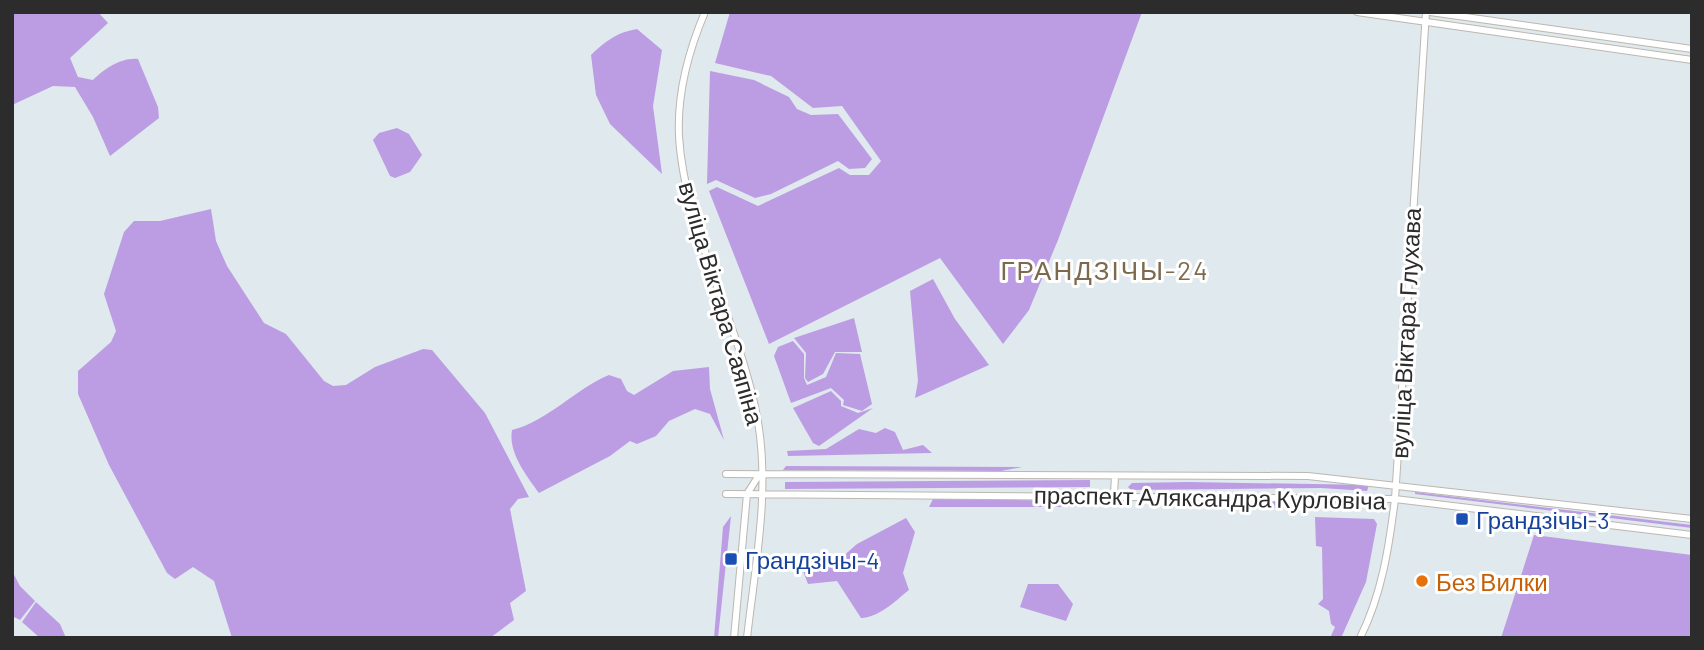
<svg xmlns="http://www.w3.org/2000/svg" width="1704" height="650" viewBox="0 0 1704 650" font-family="Barlow,sans-serif">
  <style>
    .green { fill: #bc9de3 }
    .lines { fill: none; stroke-linecap: round; stroke-linejoin: round }
    .minor-casing { stroke: #bcb7af; stroke-width: 8 }
    .minor { stroke: #fff; stroke-width: 6 }
    .transit-dot { fill: #1a4fb4; stroke: #fff; stroke-width: 2.5 }
    .food-dot { fill: #e8710a; stroke: #fff; stroke-width: 2.5 }
    .labels { text-anchor: middle; dominant-baseline: central; stroke-width: 6; stroke-linejoin: round; paint-order: stroke }
    .street-label { font-size: 24px; fill: #2c2c2c; stroke: #fff }
    .transit-label { font-size: 24px; fill: #164399; stroke: #fff; text-anchor: start }
    .food-label { font-size: 24px; fill: #c56008; stroke: #fff; text-anchor: start }
    .neighbourhood-label { font-size: 26px; letter-spacing: 2px; fill: #7d6a4d; stroke: #fff }
  </style>
  <rect width="100%" height="100%" fill="#dfe9ee"/>
  <!-- green -->
  <path class="green" d="M12,12H98L108,23L70,58L78,77L93,80C104,69 122,57 138,59L158,107L159,118L110,156L93,117L75,87L53,86L12,105Z
    M730,12H1142L1058,240L1029,310L1003,344L940,258L769,344L709,191L717,187L758,206L839,168L850,175H869L881,161L842,106L813,108L771,76L715,63Z
    M637,29L662,50L653,106L662,174L610,124L596,95L591,55C605,41 618,32 637,29Z
    M710,71L754,80L789,97L797,109L811,115L838,114L872,159L865,168L849,169L838,161L771,194L755,198L716,180L707,184Z
    M397,128L409,134L422,155L410,172L395,178L390,176L373,140L379,133Z
    M211,209L216,241L227,266L264,323L286,334L324,381L333,386L346,385L375,367L423,349L432,350L485,413L529,497L518,499L510,509L526,591L510,603L514,620L490,638H232L214,581L193,567L175,579L167,573L109,465L78,394V371L111,342L116,331L104,294L124,232L134,221H160Z
    M933,279L955,319L989,365L915,398L918,381L910,291Z
    M854,318L862,352H835L823,374L808,382L805,378L806,353L794,338Z
    M793,341L804,354V378L807,385L826,377L836,353L860,354L872,404L862,411L843,405L844,400L831,388L791,403L774,356L778,347Z
    M709,367L710,389L724,440L710,414L695,409L669,421L656,436L637,444L630,441L610,456L539,493C526,475 508,452 512,430C548,421 575,389 609,375L621,379L627,391L634,395L673,371Z
    M831,391L841,401V406L858,413L873,408L819,446L813,443L793,408Z
    M885,428L895,432L903,450L923,445L932,453L788,456L787,451L826,449L859,429L876,433Z
    M786,466L1022,467L1001,471L783,470Z
    M1090,480V487L785,489V482Z
    M1189,482L1369,485L1367,491L1321,488L1131,490L1128,487L1132,483Z
    M1415,492L1692,525V528L1415,494Z
    M933,499L1089,501L1081,507H929Z
    M1211,500L1303,501L1306,505V508L1196,507L1192,504Z
    M731,516L718,638H714L723,527Z
    M1315,517L1374,519L1377,524L1366,582L1341,638H1330L1335,627L1331,624L1329,611L1318,604L1323,599L1322,547L1316,546Z
    M906,518L915,532L903,573L909,590C895,601 880,617 861,618L837,581L808,584L803,571L840,559L857,544Z
    M1534,535L1692,555V638H1501Z
    M12,571L20,586L35,601L20,620L12,616Z
    M1028,584H1058L1073,604L1066,621L1020,607Z
    M36,602L60,624L66,638H40L22,622Z"/>
  <g class="lines">
    <!-- minor casing -->
    <g class="minor-casing">
      <path id="minor" d="M705,12C688,52 677,93 679,136C684,229 742,328 758,422C770,493 755,566 747,638
        M1357,12L1692,60
        M1430,12L1692,49
        M726,474L1308,476L1692,519
        M726,494L1395,499L1692,535
        M1114,494L1115,476
        M734,638L747,494L759,475
        M1360,638C1382,594 1389,547 1395,499L1426,12"/>
    </g>
    <!-- minor -->
    <use href="#minor" class="minor"/>
  </g>
  <!-- markers -->
  <g class="transit-dot">
    <rect x="1455" y="512" width="14" height="14" rx="3.5"/>
    <rect x="724" y="552" width="14" height="14" rx="3.5"/>
  </g>
  <circle class="food-dot" cx="1422" cy="581" r="7"/>
  <g class="labels">
    <!-- street labels -->
    <g class="street-label">
      <text transform="translate(722 303) rotate(74)">вуліца Віктара Саяпіна</text>
      <text transform="translate(1405 333) rotate(-87)">вуліца Віктара Глухава</text>
      <text transform="translate(1210 497) rotate(1)">праспект Аляксандра Курловіча</text>
    </g>
    <!-- transit labels -->
    <g class="transit-label">
      <text x="1476" y="519">Грандзічы-3</text>
      <text x="745" y="559">Грандзічы-4</text>
    </g>
    <!-- food labels -->
    <g class="food-label">
      <text x="1436" y="581">Без Вилки</text>
    </g>
    <!-- neighbourhood labels -->
    <g class="neighbourhood-label">
      <text x="1105" y="269">ГРАНДЗІЧЫ-24</text>
    </g>
  </g>
  <!-- border -->
  <rect width="1704" height="650" fill="none" stroke="#2c2c2c" stroke-width="28"/>
</svg>
